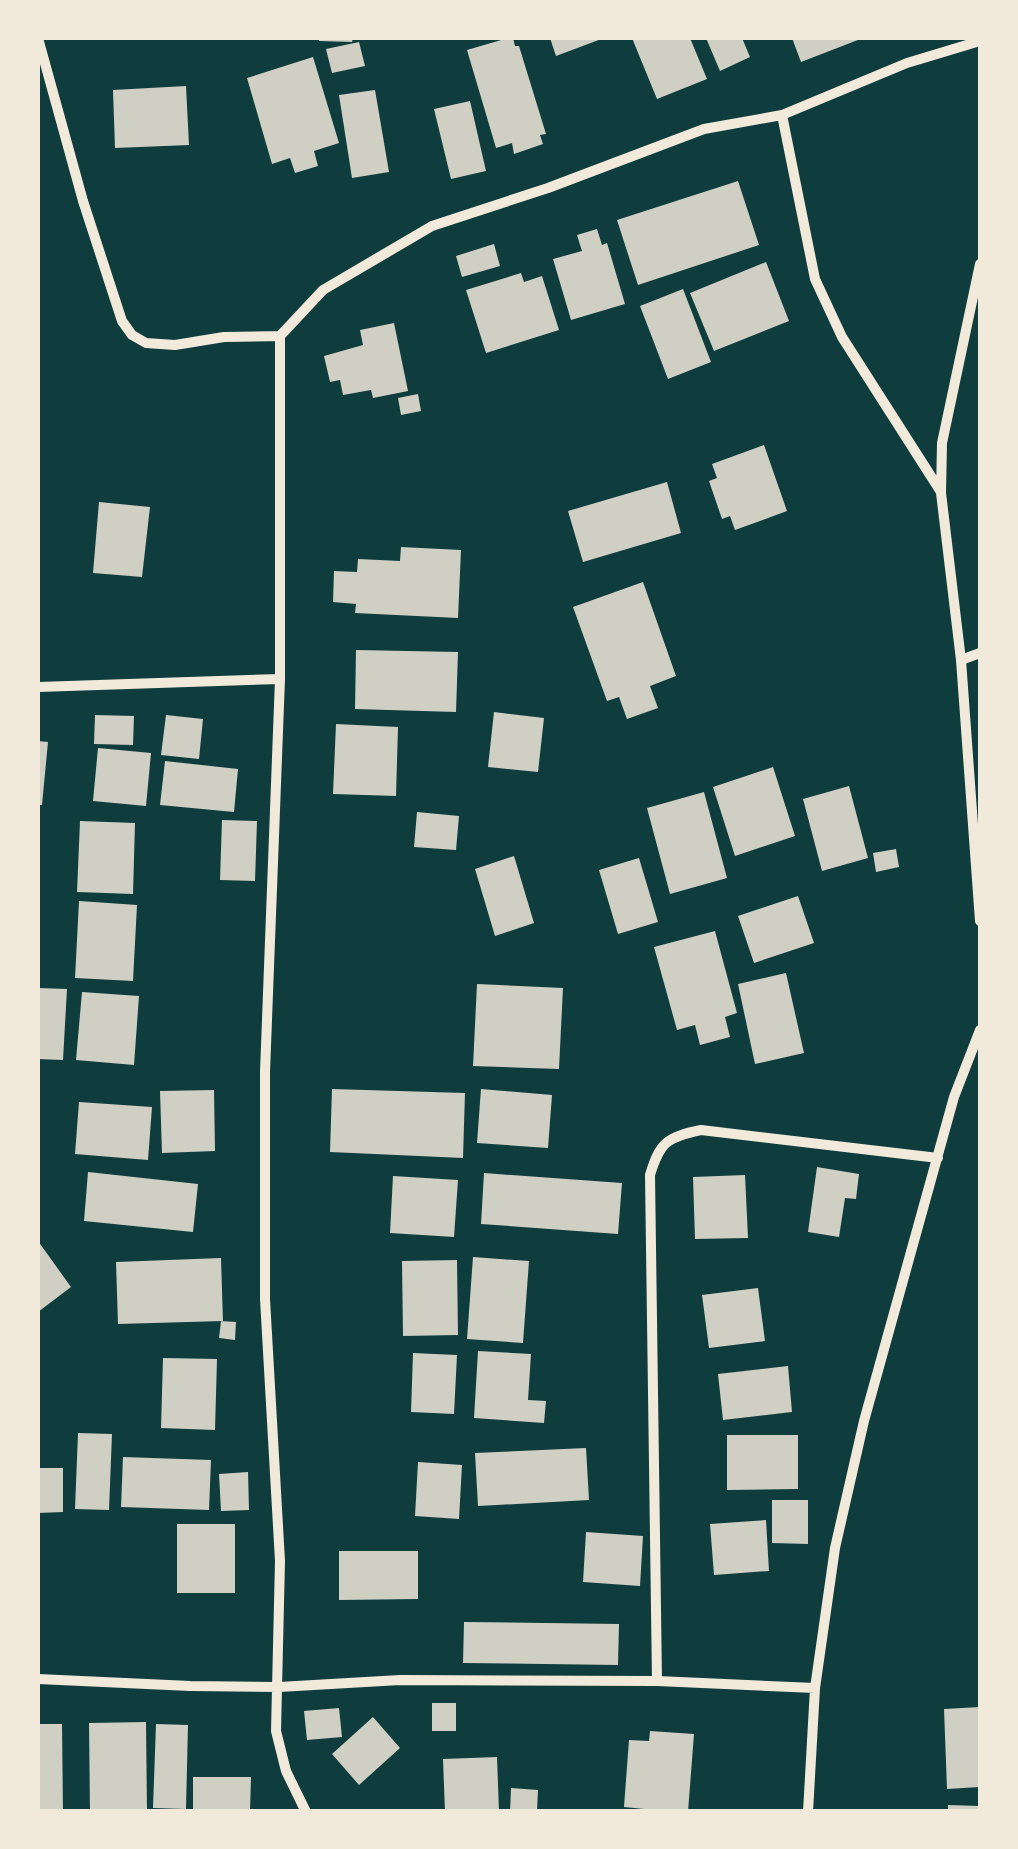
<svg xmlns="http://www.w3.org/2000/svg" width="1018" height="1849" viewBox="0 0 1018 1849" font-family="'Fira Sans',sans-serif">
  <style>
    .building { fill: #cfcfc3 }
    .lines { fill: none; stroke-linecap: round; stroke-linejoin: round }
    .minor { stroke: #f1e9da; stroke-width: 10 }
  </style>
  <rect width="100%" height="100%" fill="#0f3d3e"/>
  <!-- building -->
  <path class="building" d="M319,38H353L352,42L319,41Z
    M508,38H513L515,46H519L546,134L540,135L543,144L514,154L512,143L496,148L467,50Z
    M550,38H604L556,56Z
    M632,38H690L707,79L657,99Z
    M706,38H742L750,57L720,71Z
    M792,38H863L801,62Z
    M359,42L365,66L332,73L326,49Z
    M313,57L339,143L314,151L318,166L295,173L290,158L272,164L247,78Z
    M186,86L189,145L115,148L113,90Z
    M375,90L389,172L352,178L339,95Z
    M470,101L486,171L451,179L434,109Z
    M738,181L759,245L638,285L617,220Z
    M597,229L602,245L607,243L625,304L571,320L553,259L582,251L577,235Z
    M494,244L500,266L462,277L456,256Z
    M766,262L789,321L714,351L690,293Z
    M521,273L524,282L542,276L559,330L486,353L466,290Z
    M683,289L711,362L668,379L640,306Z
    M394,323L408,391L373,398L371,390L343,395L340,380L330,382L324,356L363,345L360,330Z
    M418,394L421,411L401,415L398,398Z
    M764,445L787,511L735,530L730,516L722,519L709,481L717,478L712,464Z
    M667,482L681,533L583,562L568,511Z
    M99,502L150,507L142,577L93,573Z
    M401,547L461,550L458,618L355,613L356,604L333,602L334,571L357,572L358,559L400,561Z
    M643,582L676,676L650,686L658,708L627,719L619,697L607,701L573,607Z
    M356,650L458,652L456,712L355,709Z
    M494,712L544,718L538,772L488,767Z
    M95,715L134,716L133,745L94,744Z
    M166,715L203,719L199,759L161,755Z
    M336,724L398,727L396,796L333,794Z
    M38,741L48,742L42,805H38Z
    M98,748L151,753L146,806L93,801Z
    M165,761L238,769L234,812L160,805Z
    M773,767L795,836L735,856L713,787Z
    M849,786L868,858L822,871L803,799Z
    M704,792L727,878L670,894L647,808Z
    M417,812L459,816L456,850L414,847Z
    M222,820L257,821L255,881L220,880Z
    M80,821L135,823L133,894L77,892Z
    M896,849L899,867L876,872L873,853Z
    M514,856L534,923L495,936L475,869Z
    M639,858L658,922L618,934L599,870Z
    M798,896L814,943L754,963L738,916Z
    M79,901L137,905L133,981L75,978Z
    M715,931L737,1013L725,1017L730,1037L700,1045L695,1025L677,1030L654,947Z
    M786,973L804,1053L755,1064L738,984Z
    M477,984L563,988L559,1069L473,1066Z
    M38,988L67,989L63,1060L38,1059Z
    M82,992L139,996L134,1065L76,1060Z
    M332,1089L465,1093L463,1158L330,1152Z
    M481,1089L552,1095L548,1148L477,1143Z
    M214,1090L215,1151L162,1153L160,1091Z
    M79,1102L152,1107L148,1160L75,1154Z
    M817,1167L859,1174L856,1199L845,1198L839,1237L808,1232Z
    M88,1172L198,1184L193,1232L84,1221Z
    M484,1173L622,1183L618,1234L481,1224Z
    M745,1175L748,1238L695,1239L693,1177Z
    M393,1176L458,1180L454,1237L390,1233Z
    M38,1241L71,1287L38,1312Z
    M473,1257L529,1261L523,1343L467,1339Z
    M221,1258L223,1321L118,1324L116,1262Z
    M457,1260L458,1335L403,1336L402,1261Z
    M758,1288L765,1341L709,1348L702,1295Z
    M221,1321L236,1322L235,1340L219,1338Z
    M478,1351L531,1354L528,1400L546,1401L544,1423L474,1418Z
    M413,1353L457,1355L454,1414L411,1412Z
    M163,1358L217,1359L215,1430L161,1428Z
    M788,1366L792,1412L723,1420L718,1374Z
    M78,1433L112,1434L109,1510L75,1509Z
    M727,1435H798V1489L727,1490Z
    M586,1448L589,1500L478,1506L475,1453Z
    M123,1457L211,1460L209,1510L121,1507Z
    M418,1462L462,1465L459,1519L415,1516Z
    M38,1468H63V1512L38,1513Z
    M248,1472L249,1510L221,1511L219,1474Z
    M772,1500H808V1544L772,1543Z
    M766,1520L769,1571L714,1575L710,1524Z
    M177,1524H235V1593H177Z
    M586,1532L643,1536L640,1586L583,1582Z
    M339,1551H418V1599L339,1600Z
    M464,1622L619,1624L618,1665L463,1663Z
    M432,1703H456V1731H432Z
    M980,1707V1787L947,1789L944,1709Z
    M339,1708L342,1737L307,1740L304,1711Z
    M373,1717L400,1748L359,1785L332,1754Z
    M146,1722L147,1812H90L89,1723Z
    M38,1724H62L63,1812H38Z
    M156,1724L188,1725L186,1809L153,1808Z
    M650,1731L694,1734L688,1812H644V1809L624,1807L629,1740L649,1741Z
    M497,1757L499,1812H445L443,1759Z
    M193,1777H251L250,1812H193Z
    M511,1788L538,1790L537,1812H510Z
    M948,1805L980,1806V1812H948Z"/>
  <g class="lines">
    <!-- minor -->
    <path class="minor" d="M38,38L83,201L122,321L132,335L146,343L175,345L224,337L280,336
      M782,115L815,279L842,337L941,492
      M980,264L942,443L941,493L961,660L980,921
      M961,660L980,653
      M38,687L280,679
      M38,1679L190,1686L279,1687L400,1680L657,1681L815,1688
      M657,1681L650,1175C660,1142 667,1137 701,1130L938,1158
      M306,1812L286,1771L276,1731L280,1561L265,1299V1072L280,679V336L323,290L432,226L548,188L704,129L782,115L907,63L980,41
      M808,1812L815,1688L835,1548L864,1421L954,1097L980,1030"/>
  </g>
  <!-- border -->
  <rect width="1018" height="1849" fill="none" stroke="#f1e9da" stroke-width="80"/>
</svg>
